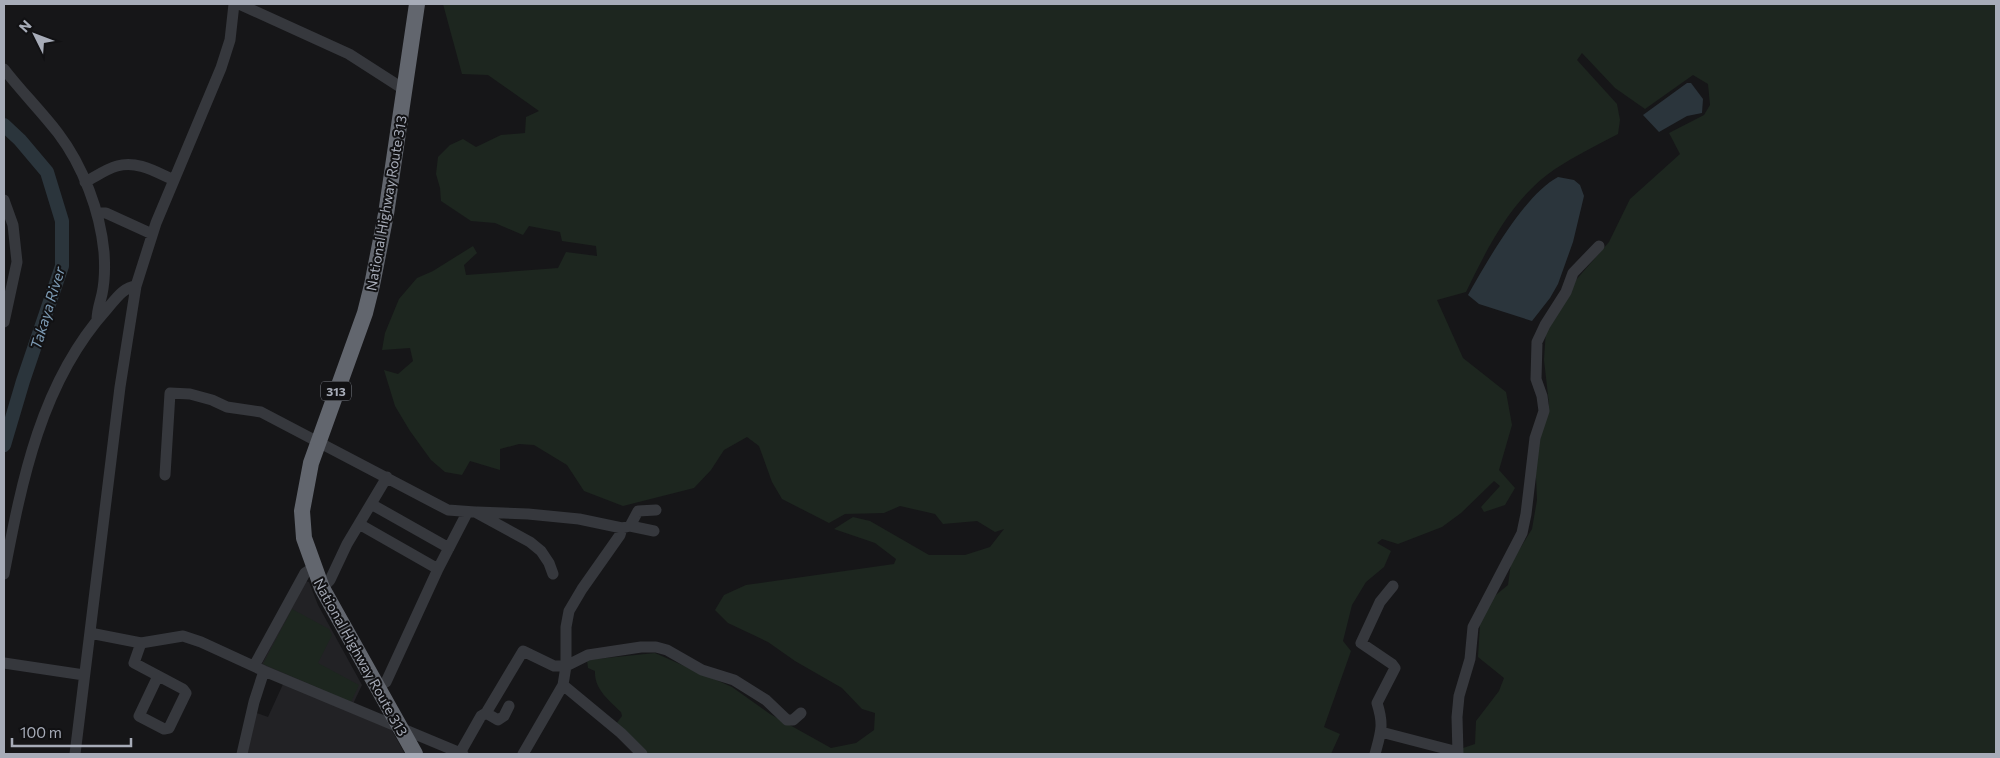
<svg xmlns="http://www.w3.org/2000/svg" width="2000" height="758" viewBox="0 0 2000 758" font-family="Commissioner,sans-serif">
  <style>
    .built { fill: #222225 }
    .green { fill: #1d261f }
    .water { fill: #2b353c }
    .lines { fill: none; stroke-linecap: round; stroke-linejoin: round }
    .river { stroke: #2b353c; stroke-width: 14 }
    .minor { stroke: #36383d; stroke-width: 11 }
    .highway { stroke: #62666e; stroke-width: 16 }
    .labels { text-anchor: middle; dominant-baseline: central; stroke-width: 4; stroke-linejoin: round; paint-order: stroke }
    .shield { fill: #111113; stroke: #7a7e86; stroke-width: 1 }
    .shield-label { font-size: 12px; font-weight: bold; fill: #a7acb8 }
    .street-label { font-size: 14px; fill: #a7acb8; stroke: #111113 }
    .water-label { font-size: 15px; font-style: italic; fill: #7d9bb4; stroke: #111113 }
  </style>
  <rect width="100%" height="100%" fill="#161618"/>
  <!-- built -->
  <path class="built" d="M305,581L309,582L318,605L362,685L353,704L261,666Z
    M284,682L390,727L405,754H244L254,712L268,717Z"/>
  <!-- green -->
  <path class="green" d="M443,4H1996V754H1460V749L1475,744L1476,721L1499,691L1504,678L1478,657L1480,624L1486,603L1508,585L1511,563L1532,529L1537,500L1535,455L1539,430L1549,404L1544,360L1546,329L1576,280L1609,242L1630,199L1680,154L1669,133L1704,115L1710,105L1708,84L1693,75L1645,109L1615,88L1582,53L1577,60L1617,104L1620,120L1618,134C1597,145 1575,156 1555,169C1511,199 1488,247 1466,292L1437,300L1463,358L1506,392L1512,425L1499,470L1515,488L1505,505L1484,512L1481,507L1500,486L1494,481L1461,513L1442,527L1398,544L1382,539L1377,543L1391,551L1384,567L1366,582L1352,605L1343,641L1351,651L1324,727L1340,734L1331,754H647L616,724L622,716L621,712C609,700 594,689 595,671L588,668L587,660L655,653L732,687L770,714L831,748L856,743L874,730L875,713L862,709L842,688L795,661L768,642L728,623L715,610L724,595L746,585L894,564L896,559L875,543L834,529L853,517L870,521L929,555H965L990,547L1004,529L995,532L977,521L943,524L935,514L900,506L884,513L845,514L829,523L782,499L772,482L759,446L747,437L724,450L711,470L694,488L623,506L584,491L567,465L534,445L519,444L500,449V470L470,461L462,475L445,472L431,460L410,431L395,406L384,370L398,374L413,361L410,348L382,350L385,333L399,299L417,278L433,271L473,246L477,253L464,265L466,275L558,268L566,252L597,256L596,246L562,241L560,232L529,226L523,235L495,223L471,221L441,201L440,188L436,174L438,157L450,145L463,139L476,147L501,135L525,133L526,117L539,111L488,75L462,74Z
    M292,609L329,629L332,635L318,663L359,685L351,702L263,664Z"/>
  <!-- water -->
  <path class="water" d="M1687,83H1691L1703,99L1702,113L1687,116L1659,132L1643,115Z
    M1558,177L1574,180L1580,185L1584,196L1573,242L1558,284L1550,298L1532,321L1479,304L1468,295C1486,263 1525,194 1558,177Z"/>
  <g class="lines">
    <!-- river -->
    <path class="river" d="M4,125L20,140L47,172L62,221V266L23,381L4,445"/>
    <!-- minor -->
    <path class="minor" d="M239,4L349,54L405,90
      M4,69C21,91 41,111 58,133C83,166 100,211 104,252C105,266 105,280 102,294C100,303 97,310 97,320
      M85,182C95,177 106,169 117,166C137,160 156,172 174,180
      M4,200L13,225L17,262L4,322
      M97,213H106L152,234
      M165,475L170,393L190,394L212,400L227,407L261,412L448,510L475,512L530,542L541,551L549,563L553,574
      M371,504L449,548
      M477,512L528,514L579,519L622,528L630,526L654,531
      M359,524L438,569
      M630,526L638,511L656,510
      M4,574C22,480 41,382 107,309C115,300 123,287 136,286
      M322,588L330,580L347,544L387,477
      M90,633L141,643L183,636L201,642L264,671L463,754
      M141,643L134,663L183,689L186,693L169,728L164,729L139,716L158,676
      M4,663L84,675
      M254,666L305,573L313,568
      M563,685L621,733L642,754
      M377,687L386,682L438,569L467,513
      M486,713L523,651L554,666H566L588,655L641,647H656L667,650L702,670L734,680L766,700L787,720H793L801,713
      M1381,732L1458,752
      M460,753L481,716L486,713L498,720L504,716L509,706
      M75,754L120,387L136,286L156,223L221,68L230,40L234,4
      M242,754L254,702L264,671
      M523,754L563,685L566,666V627L569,611L582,589L620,535L622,528
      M1375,754C1381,732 1384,725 1377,703L1395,668L1392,664L1361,643L1380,602L1393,586
      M1458,754L1457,717L1459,696L1470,659L1473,627L1522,533L1526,514L1535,438L1544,411L1542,396L1536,379L1537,342L1545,325L1566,292L1573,273L1599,246"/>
    <!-- highway -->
    <path class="highway" d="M415,754L322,588L304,538L302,511L311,463L365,313L372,285L386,214L417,4"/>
  </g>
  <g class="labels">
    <!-- shield labels -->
    <rect class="shield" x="321" y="381.5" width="30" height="19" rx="4"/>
    <g class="shield-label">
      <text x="336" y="391">313</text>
    </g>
    <!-- street labels -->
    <g class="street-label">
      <text transform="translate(386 203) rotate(-80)">National Highway Route 313</text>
      <text transform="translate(361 657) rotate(61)">National Highway Route 313</text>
    </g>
    <!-- water labels -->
    <g class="water-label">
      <text transform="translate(47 308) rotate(-73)">Takaya River</text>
    </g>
  </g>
  <!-- border -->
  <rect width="2000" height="758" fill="none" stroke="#a7acb8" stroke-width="10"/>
  <!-- north arrow -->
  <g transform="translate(35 35) rotate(312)" stroke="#111113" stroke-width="4" paint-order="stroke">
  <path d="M0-4L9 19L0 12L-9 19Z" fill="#a7acb8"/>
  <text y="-8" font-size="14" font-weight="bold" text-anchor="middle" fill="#a7acb8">N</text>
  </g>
  <!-- scale -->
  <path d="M12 738v8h119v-8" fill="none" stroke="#a7acb8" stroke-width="2.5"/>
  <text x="20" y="738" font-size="15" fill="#a7acb8" stroke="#111113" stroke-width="4" paint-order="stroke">100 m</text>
</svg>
